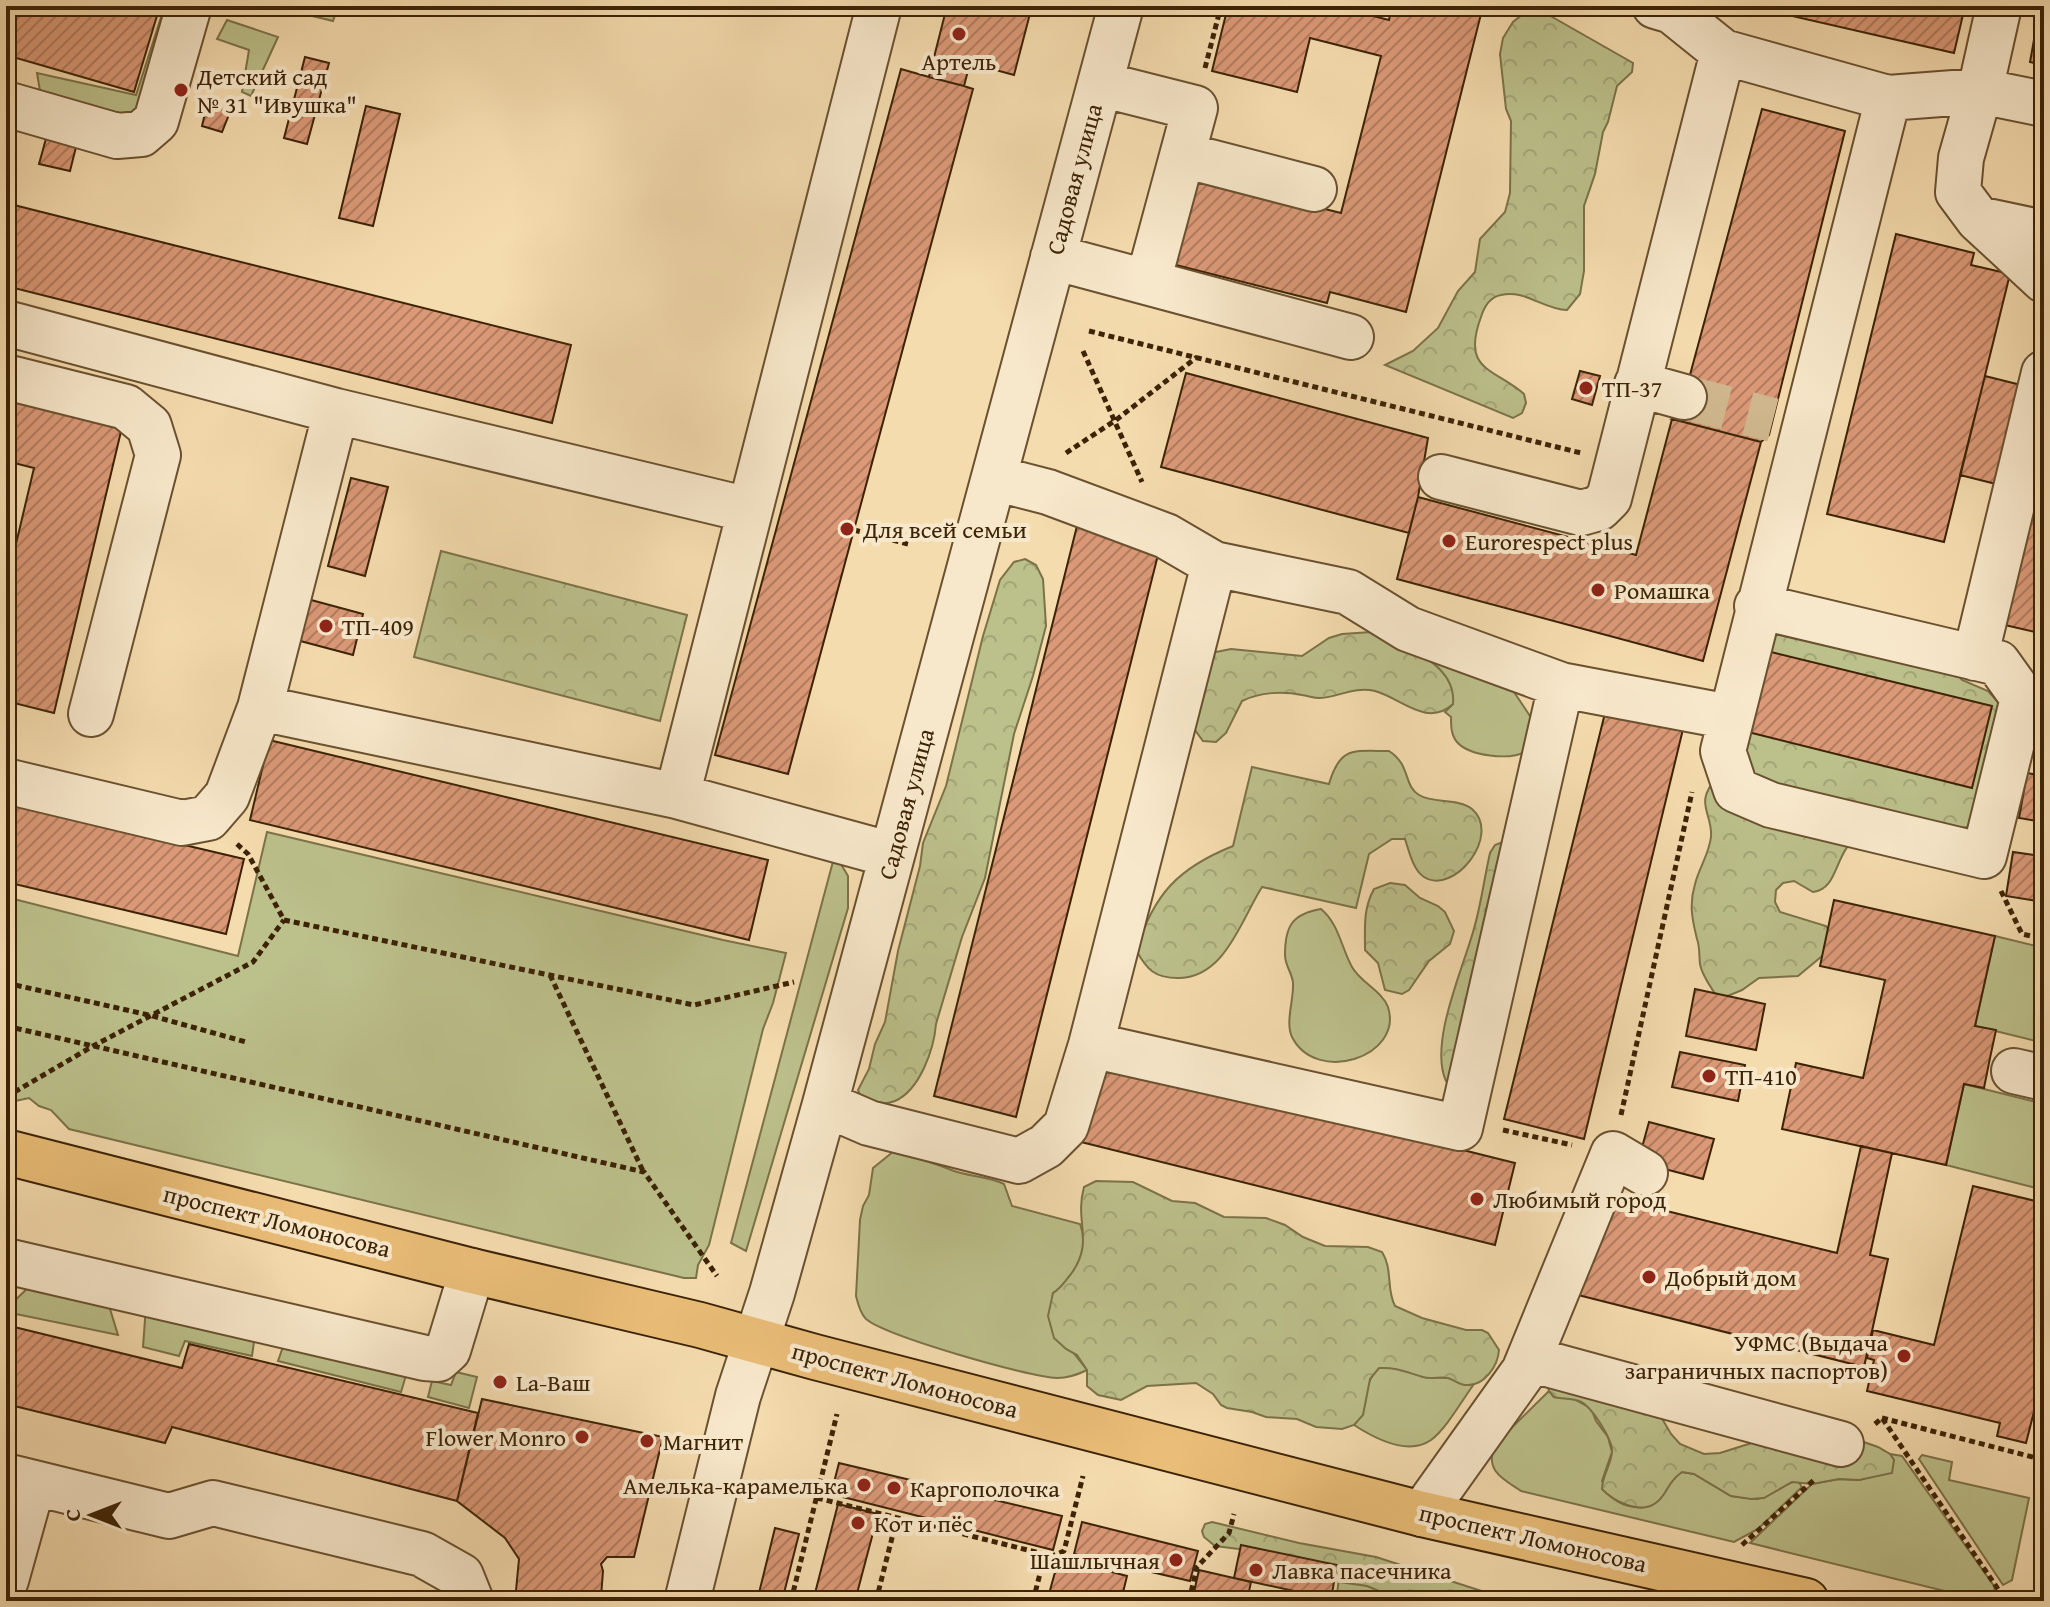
<svg xmlns="http://www.w3.org/2000/svg" width="2050" height="1607" viewBox="0 0 2050 1607" font-family="'Gentium Book Plus',serif">
  <style>
    .grass { fill: #bcc08b; stroke: #7c7248; stroke-width: 2 }
    .forest { fill: url(#forest-crowns); stroke: #7c7248; stroke-width: 2 }
    .building { fill: url(#building-hatch); stroke: #3c2306; stroke-width: 2 }
    .lines { fill: none; stroke-linecap: round; stroke-linejoin: round }
    .minor-tunnel { stroke: #d0b78d; stroke-width: 44; stroke-dasharray: 44 22; stroke-linecap: butt }
    .minor-casing { stroke: #6a5130; stroke-width: 48 }
    .major-casing { stroke: #3c2306; stroke-width: 48 }
    .path { stroke: #3c2306; stroke-width: 5; stroke-dasharray: 6 4; stroke-linecap: butt }
    .minor { stroke: #f8e8cb; stroke-width: 44 }
    .major { stroke: #eabe78; stroke-width: 44 }
    .poi-dot { fill: #8f2418; stroke: #f8e8cb; stroke-width: 3 }
    .labels { text-anchor: middle; dominant-baseline: central; stroke-width: 8; stroke-linejoin: round; paint-order: stroke }
    .poi-label { font-size: 24px; fill: #3c2306; stroke: #f8e8cb; text-anchor: start }
    .street-label { font-size: 24px; fill: #3c2306; stroke: #f8e8cb }
  </style>
  <defs>
    <pattern id="forest-crowns" width="20" height="18" patternUnits="userSpaceOnUse" patternTransform="scale(2)"><rect width="20" height="18" fill="#bcc08b"/><path d="M2 6a3 3 0 1 1 6 0M12 15a3 3 0 1 1 6 0" fill="none" stroke="#a2a576"/></pattern>
    <pattern id="building-hatch" width="6" height="6" patternUnits="userSpaceOnUse" patternTransform="scale(2)"><rect width="6" height="6" fill="#db9977"/><path d="M-1 1l2-2M0 6l6-6M5 7l2-2" fill="none" stroke="#b37c60"/></pattern>
  </defs>
  <rect width="100%" height="100%" fill="#f5dcaf"/>
  <filter id="stains"><feTurbulence type="fractalNoise" baseFrequency=".0025" numOctaves="4"/><feColorMatrix values="0 0 0 0 .2 0 0 0 0 .09 0 0 0 0 .02 0 0 0 .5 -.17"/></filter>
  <radialGradient id="worn" r=".72"><stop offset=".6" stop-color="#630" stop-opacity="0"/><stop offset="1" stop-color="#630" stop-opacity=".3"/></radialGradient>
  <!-- grass -->
  <path class="grass" d="M158,6H176L136,118L41,97L37,73L136,95L164,8Z
    M271,6H338L333,21Z
    M227,20L278,37L251,96L242,92L249,50L217,39Z
    M1420,654L1512,689L1532,719L1526,751C1510,761 1469,756 1457,742C1451,735 1451,726 1451,717L1445,712L1453,704L1439,672Z
    M267,832L723,940L786,953L773,1003L763,1029L709,1245L698,1265L696,1278H684L69,1129L51,1110L39,1106L29,1098L6,1103V897L238,956Z
    M835,854L848,876V908L746,1251L731,1243Z
    M1321,909C1339,924 1341,947 1352,967C1360,982 1382,991 1388,1007C1404,1057 1316,1085 1292,1037C1285,1022 1294,1000 1293,983C1292,972 1285,966 1285,955C1285,926 1292,914 1321,909Z
    M1995,936L2044,948V1043L1975,1026Z
    M1964,1084L2044,1104V1190L1946,1165Z
    M894,1151C915,1157 934,1163 954,1171C971,1177 988,1176 1004,1184L1012,1206L1080,1224C1090,1249 1075,1280 1053,1293L1050,1323L1087,1370C1077,1375 1068,1378 1057,1378C1028,1377 886,1336 866,1319C860,1313 858,1304 856,1296L860,1220L863,1206L869,1195L873,1168Z
    M35,1281L106,1296L118,1335L6,1312V1309Z
    M146,1306L255,1335L252,1356L185,1341L179,1356L143,1347Z
    M284,1344L407,1372L401,1392L278,1361Z
    M1379,1368H1398L1423,1377L1449,1378L1468,1385L1474,1384C1463,1399 1446,1429 1431,1440C1408,1456 1374,1438 1354,1425C1374,1403 1359,1386 1379,1368Z
    M456,1372L477,1377L469,1408L428,1397L432,1381L451,1385Z
    M1549,1391L1554,1397L1574,1399L1591,1408L1596,1421L1608,1437L1612,1452L1602,1481C1605,1486 1608,1494 1613,1498C1623,1507 1646,1512 1656,1502C1668,1492 1668,1481 1682,1472L1694,1474L1731,1496L1758,1499L1792,1482L1798,1481L1802,1487L1758,1529L1734,1542L1521,1491C1503,1479 1484,1471 1495,1444Z
    M1890,1454L1902,1456L1994,1586L1995,1595L1977,1599L1750,1543L1812,1484L1839,1479L1859,1480L1874,1476L1894,1460Z
    M1922,1455L1952,1462L1949,1480L2029,1498L2012,1580L2003,1585L1919,1459Z
    M1339,1579C1348,1585 1355,1582 1365,1585C1379,1589 1391,1593 1403,1601H1336Z"/>
  <!-- forest -->
  <path class="forest" d="M1533,6L1633,63L1632,72L1617,86L1608,122L1603,132L1595,174L1584,206V271L1580,294L1567,310C1544,310 1525,289 1501,295C1490,297 1484,307 1481,317C1461,371 1494,368 1524,394L1526,403L1522,413L1513,418L1385,365L1413,351L1438,328L1458,291L1475,272L1480,239L1505,212L1510,193L1511,121L1506,109L1500,54L1503,38L1513,22Z
    M441,551L687,615L660,721L414,657Z
    M1025,559L1036,565L1043,579L1046,626L1033,676L1014,734L985,878L962,937L936,1024C934,1049 920,1090 895,1101C885,1105 874,1104 863,1103L858,1090L869,1069L875,1044L885,1022L898,951L920,866L923,843L946,786L983,636L1000,580L1014,562Z
    M1768,629L1950,667L1962,680L1988,691L2000,704L1976,826L1851,842C1835,859 1836,890 1813,892L1794,881L1783,883L1776,890L1775,902L1780,912L1826,926L1829,931L1827,952L1798,976L1759,978L1742,990L1723,998L1717,997C1711,987 1702,976 1700,964C1699,956 1700,947 1697,939C1692,919 1689,904 1695,884C1699,868 1709,854 1711,837C1713,813 1693,803 1717,778Z
    M1372,632C1403,646 1457,663 1453,704C1427,728 1401,698 1375,691C1354,686 1339,697 1320,698C1313,698 1309,696 1302,695C1283,691 1260,692 1242,701L1226,733L1216,742L1203,741L1195,730L1193,715L1204,659L1216,652L1231,649L1302,656L1329,638L1342,634Z
    M1389,751C1411,765 1403,785 1419,795C1434,804 1458,798 1472,809C1502,835 1454,896 1424,877C1413,870 1409,851 1405,839H1392L1369,854L1356,908L1262,887C1241,920 1225,978 1178,978C1155,978 1147,970 1136,950C1154,894 1178,868 1233,846L1252,767L1329,784C1340,746 1353,751 1389,751Z
    M1505,841L1455,1081H1446C1429,1044 1462,971 1473,932C1481,906 1484,879 1490,853L1495,845Z
    M1390,883L1405,885L1420,898L1438,906L1445,912L1454,931L1450,944L1429,961L1409,990L1402,994L1385,990L1378,963L1365,950C1365,927 1363,909 1374,889Z
    M1096,1181L1133,1182L1172,1201L1195,1203L1224,1217L1266,1218L1285,1225L1303,1237L1325,1246L1368,1247L1382,1252C1393,1269 1386,1289 1395,1306L1422,1318L1466,1330H1482L1488,1333L1499,1350C1498,1366 1484,1386 1467,1385C1459,1385 1455,1380 1448,1378C1440,1376 1431,1380 1423,1377C1406,1372 1396,1367 1379,1368L1370,1379L1363,1415L1354,1425L1342,1429L1316,1427L1297,1419L1266,1417L1252,1412L1227,1408L1221,1405L1213,1394L1196,1383L1147,1386L1121,1400L1098,1395L1087,1386V1370L1077,1355L1066,1349L1054,1338L1048,1316L1053,1293C1061,1288 1065,1281 1071,1274C1095,1241 1074,1223 1084,1187Z
    M1547,1384L1660,1415L1671,1434L1680,1444L1704,1454L1720,1453L1758,1441L1858,1440L1878,1447L1890,1454L1894,1460L1892,1473L1859,1480L1839,1479L1812,1484L1792,1482L1764,1498L1751,1499L1731,1496L1694,1474L1682,1472C1667,1482 1668,1493 1657,1502C1641,1515 1614,1502 1602,1489C1602,1476 1611,1465 1612,1452C1613,1440 1591,1405 1579,1401C1571,1398 1562,1399 1554,1397L1549,1391Z
    M1212,1522L1299,1543L1376,1557L1494,1595L1530,1601H1403L1367,1586L1340,1582L1339,1579L1239,1549L1215,1546L1204,1537L1202,1531L1205,1524Z"/>
  <!-- building -->
  <path class="building" d="M6,6H150L159,9L134,92L6,55Z
    M947,6H1032L1014,75L970,63L964,86L929,77Z
    M947,6H1032L1014,75L970,63L964,86L973,89L788,774L715,755L901,69L929,77Z
    M1228,6H1334L1389,20L1392,6H1483L1406,312L1330,292L1327,303L1168,263L1189,175L1341,213L1381,56L1310,38L1297,92L1212,71Z
    M1748,6H1965L1954,53Z
    M2040,6H2044V65L2030,62Z
    M305,57L329,63L307,144L284,138Z
    M207,105L230,112L222,132L202,126Z
    M366,106L400,114L373,226L339,218Z
    M1762,109L1845,131L1769,435L1761,442L1672,419L1687,412L1684,397Z
    M47,135L77,143L70,171L39,164Z
    M6,203L571,345L552,423L6,286Z
    M1896,234L1974,253L1971,265L2010,274L1944,542L1827,514Z
    M1580,371L1600,376L1592,405L1572,399Z
    M1186,373L1428,438L1418,497L1409,533L1161,467Z
    M1985,376L2029,387L2004,486L1960,475Z
    M12,397L123,423L54,713L6,701V586L34,468L6,461V421Z
    M1672,419L1761,442L1703,661L1397,579L1418,497L1636,555Z
    M2044,425V634L1996,623Z
    M351,478L388,487L365,576L328,566Z
    M1077,526L1160,547L1016,1117L934,1096Z
    M300,597L363,614L353,655L289,638Z
    M1767,651L1992,706L1972,788L1748,732Z
    M1607,705L1684,725L1584,1139L1504,1119Z
    M269,740L768,860L749,940L250,820Z
    M2027,773L2044,776V822L2019,818Z
    M6,803L244,859L226,934L6,882Z
    M2044,829V902L2006,896L2013,852L2040,856Z
    M1834,900L1995,936L1975,1026L1996,1030L1990,1058L1984,1088L1964,1084L1946,1165L1782,1129L1796,1063L1863,1078L1885,980L1820,966Z
    M1695,989L1765,1004L1756,1050L1686,1036Z
    M1680,1052L1745,1065L1738,1101L1672,1087Z
    M1098,1059L1515,1163L1495,1245L1077,1141Z
    M1649,1122L1714,1139L1703,1179L1638,1162Z
    M1861,1146L1892,1153L1870,1255L1888,1259L1864,1367L1578,1295L1606,1196L1837,1253Z
    M1973,1186L2044,1203V1345L2034,1387L2040,1388L2026,1443L1997,1436L2000,1423L1867,1391L1874,1360L1867,1358L1873,1330L1934,1345Z
    M6,1325L182,1368L189,1344L478,1413L457,1501L172,1427L165,1443L6,1404Z
    M482,1399L663,1437L634,1557H607L601,1564L603,1571L601,1597H588L586,1601H515L519,1559L505,1538L457,1501Z
    M839,1463L1062,1516L1053,1550L831,1494Z
    M838,1504L878,1514L855,1601H813Z
    M1082,1522L1198,1551L1190,1581L1074,1554Z
    M775,1528L799,1534L782,1601H757Z
    M1241,1545L1337,1565L1331,1599L1234,1578Z
    M1059,1558L1127,1576L1121,1601H1047Z
    M1199,1570L1251,1582L1247,1601H1192Z
    M1270,1594L1315,1601H1269Z"/>
  <g class="lines">
    <!-- minor-tunnel -->
    <path class="minor-tunnel" d="M1684,397L1773,420"/>
    <!-- minor casing -->
    <g class="minor-casing">
      <path id="minor" d="M1655,6L1672,11L1723,52
        M1999,6L1980,91L1961,158L1958,192L1978,219L2044,280
        M1100,84L1195,108L1148,282
        M6,104L117,136L141,134L156,121L189,6
        M1183,155L1314,189
        M1978,219L2044,233
        M1053,257L1351,337
        M6,323L336,411
        M6,377L126,407L149,426L158,455L91,714
        M1637,384L1684,397
        M1441,477L1581,513L1599,508L1609,498L1723,52L1888,98
        M994,478L1048,492L1166,536L1214,564L1348,592L1408,629L1561,685L1730,717
        M749,510L336,411L260,708L677,796L892,855
        M1757,606L1998,663L2023,698L2044,703
        M1975,658L2044,373
        M2023,698L1984,856L1771,805L1736,790L1723,751L1888,98L1980,91L2044,104
        M6,781L182,823L208,818L227,796L260,708
        M677,796L879,6
        M1091,1045L1460,1128L1561,685
        M2014,1071L2044,1078
        M825,1104L869,1123L1019,1161L1046,1146L1066,1126L1091,1045L1214,564
        M6,1261L425,1358L438,1359L448,1350L472,1271
        M1529,1359L1841,1444
        M6,1476L169,1516L213,1503L422,1554L461,1576L471,1601
        M1422,1514L1524,1371L1613,1154L1645,1173
        M6,1580L33,1483
        M687,1601L738,1396L772,1293L825,1104L1121,6"/>
    </g>
    <!-- major casing -->
    <g class="major-casing">
      <path id="major" d="M6,1152L472,1271L700,1325L815,1357L1422,1514L1806,1601"/>
    </g>
    <!-- path -->
    <path class="path" d="M1205,68L1221,6
      M1089,331L1581,453
      M1083,351L1142,482
      M1066,453L1116,420L1197,357
      M854,530L908,544
      M237,844L248,854L284,920L694,1005L794,982
      M2001,891L2022,934L2044,939
      M550,975L643,1171
      M6,983L149,1015L246,1042
      M6,1026L644,1172L717,1276
      M6,1097L93,1046L253,962L284,920
      M1621,1115L1692,792
      M1503,1130L1572,1145
      M1882,1418L2044,1460
      M1875,1424L1882,1418L2006,1601
      M817,1498L1052,1556L1064,1551L1083,1476
      M1742,1545L1814,1480
      M791,1601L837,1414
      M876,1601L897,1518
      M1033,1601L1045,1554
      M1189,1601L1197,1567L1229,1533L1234,1514"/>
    <!-- minor -->
    <use href="#minor" class="minor"/>
    <!-- major -->
    <use href="#major" class="major"/>
  </g>
  <!-- markers -->
  <g class="poi-dot">
    <circle cx="959" cy="34" r="8"/>
    <circle cx="181" cy="90" r="8"/>
    <circle cx="1586" cy="388" r="8"/>
    <circle cx="847" cy="529" r="8"/>
    <circle cx="1449" cy="541" r="8"/>
    <circle cx="1598" cy="590" r="8"/>
    <circle cx="326" cy="626" r="8"/>
    <circle cx="1709" cy="1076" r="8"/>
    <circle cx="1477" cy="1199" r="8"/>
    <circle cx="1649" cy="1277" r="8"/>
    <circle cx="1904" cy="1356" r="8"/>
    <circle cx="500" cy="1382" r="8"/>
    <circle cx="582" cy="1437" r="8"/>
    <circle cx="647" cy="1441" r="8"/>
    <circle cx="864" cy="1485" r="8"/>
    <circle cx="894" cy="1488" r="8"/>
    <circle cx="858" cy="1523" r="8"/>
    <circle cx="1176" cy="1560" r="8"/>
    <circle cx="1256" cy="1570" r="8"/>
  </g>
  <g class="labels">
    <!-- poi labels -->
    <g class="poi-label">
      <text x="959" y="61" text-anchor="middle">Артель</text>
      <text x="197" y="76">Детский сад<tspan x="197" dy="28">№ 31 "Ивушка"</tspan></text>
      <text x="1602" y="388">ТП-37</text>
      <text x="863" y="529">Для всей семьи</text>
      <text x="1465" y="541">Eurorespect plus</text>
      <text x="1614" y="590">Ромашка</text>
      <text x="342" y="626">ТП-409</text>
      <text x="1725" y="1076">ТП-410</text>
      <text x="1493" y="1199">Любимый город</text>
      <text x="1665" y="1277">Добрый дом</text>
      <text x="1888" y="1342" text-anchor="end">УФМС (Выдача<tspan x="1888" dy="28">заграничных паспортов)</tspan></text>
      <text x="516" y="1382">La-Ваш</text>
      <text x="566" y="1437" text-anchor="end">Flower Monro</text>
      <text x="663" y="1441">Магнит</text>
      <text x="848" y="1485" text-anchor="end">Амелька-карамелька</text>
      <text x="910" y="1488">Каргополочка</text>
      <text x="874" y="1523">Кот и пёс</text>
      <text x="1160" y="1560" text-anchor="end">Шашлычная</text>
      <text x="1272" y="1570">Лавка пасечника</text>
    </g>
    <!-- street labels -->
    <g class="street-label">
      <text transform="translate(1074 179) rotate(-75)">Садовая улица</text>
      <text transform="translate(906 804) rotate(-75)">Садовая улица</text>
      <text transform="translate(277 1221) rotate(14)">проспект Ломоносова</text>
      <text transform="translate(905 1380) rotate(15)">проспект Ломоносова</text>
      <text transform="translate(1533 1538) rotate(13)">проспект Ломоносова</text>
    </g>
  </g>
  <!-- margin -->
  <rect width="2050" height="1607" fill="none" stroke="#f5dcaf" stroke-width="32"/>
  <rect x="8" y="8" width="2034" height="1591" fill="none" stroke="#3c2306" stroke-width="4"/>
  <rect x="16" y="16" width="2018" height="1575" fill="none" stroke="#3c2306" stroke-width="2"/>
  <!-- north arrow -->
  <g transform="translate(92 1515) rotate(270)" stroke="#f8e8cb" stroke-width="6" paint-order="stroke">
  <path d="M0-6L14 30L0 20L-14 30Z" fill="#3c2306"/>
  <text y="-12" font-size="22" font-weight="bold" text-anchor="middle" fill="#3c2306">С</text>
  </g>
  <rect width="100%" height="100%" filter="url(#stains)"/>
  <rect width="100%" height="100%" fill="url(#worn)"/>
</svg>
